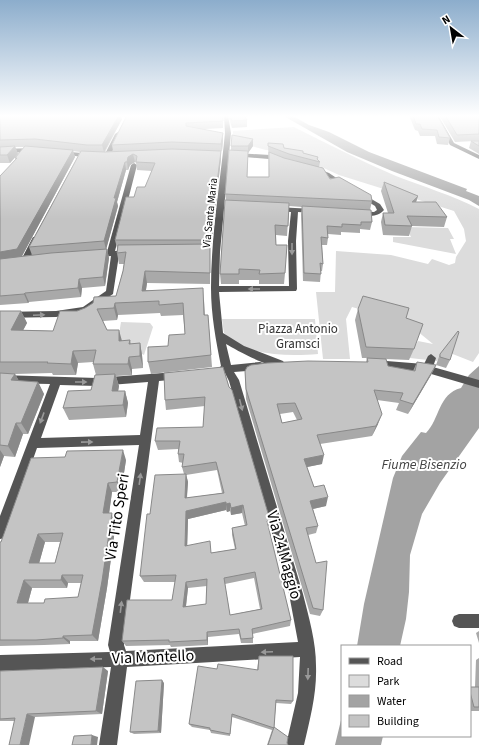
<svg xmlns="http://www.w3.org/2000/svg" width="479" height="745" viewBox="0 0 479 745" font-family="'Source Sans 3',sans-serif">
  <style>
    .green { fill: #dcdcdc }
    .water { fill: #a3a3a3 }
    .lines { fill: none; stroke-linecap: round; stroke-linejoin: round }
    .minor { fill: #555; fill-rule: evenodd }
    .wall { fill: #a9a9a9; fill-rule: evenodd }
    .shaded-wall { fill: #898989 }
    .building { fill: #c4c4c4; stroke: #898989; fill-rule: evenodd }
    .oneway { fill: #999 }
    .labels { text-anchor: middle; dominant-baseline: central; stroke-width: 4; stroke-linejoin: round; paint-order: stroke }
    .far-street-label { font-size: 11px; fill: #000; stroke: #fff }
    .park-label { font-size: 13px; fill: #333; stroke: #fff }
    .water-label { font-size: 14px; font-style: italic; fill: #444; stroke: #fff }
    .near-street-label { font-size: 16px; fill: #000; stroke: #fff }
  </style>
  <rect width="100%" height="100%" fill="#fff"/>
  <!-- green -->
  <path class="green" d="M294,127C328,144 361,161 396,176C424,187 452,195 479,209V353L473,362L445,351L437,361L410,358V356L418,341L433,344L406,322L352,307L346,319L350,359H323L316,292H335L336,251L391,255L428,264L432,259L449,265L455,263L456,257L466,241L464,229L454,211L339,175L304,159L279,151L266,150L233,141V131Z
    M406,227L448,228L454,239H450L456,254L393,242V237H411Z
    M222,319H315L318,354C294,356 261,356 239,345C233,342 228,337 224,333Z
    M121,322L150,323L153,327L144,355L124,345V341L118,340Z"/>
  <!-- water -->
  <path class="water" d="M282,115H291L309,125L329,132L369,152L467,189L466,191L479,196V206L469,200L392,171L347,152Z
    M479,366V428L440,483L422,514L410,555L409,592L406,619L400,646H357L364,604L393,478L402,456L421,432L426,433C440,419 438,394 461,388L469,375Z
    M342,716V736H383L381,745H335Z"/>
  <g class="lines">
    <!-- minor -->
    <path class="minor" d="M105,115H142L143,116L141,117L107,116Z
      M224,115H228L231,133L220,252L219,286H289L288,241L291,212L276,211L273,209L276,207L314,209L317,211L314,213L298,212L296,241L297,289L296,291L219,292L223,333L244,346L283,361L285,364L283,367C273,370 236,350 226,344L231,365L260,362L263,363L265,366L263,369L260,370L234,372L239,380L303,594C309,618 316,642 316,666C317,693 310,719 304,745H286L298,693L300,657L127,667L117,745H99L111,667L0,671V655L110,652L108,645L139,445L37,448L7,533L5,538L0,539V516L50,384L0,383V375L97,378L176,372L180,373L181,376L180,379L159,381L124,645L126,651L298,642L289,594L229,381L225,373H218L217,370L221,366C216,341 211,315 211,288C211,236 220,184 225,133ZM148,382L140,435L41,438L60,385L97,386Z
      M434,115H438L454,143L479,155V159L450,145Z
      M118,132L121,134L110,156L105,157L104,156L115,134Z
      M0,149L35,148L38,150L35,152L0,153Z
      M60,151L92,154L95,156L92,158L58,154V152Z
      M236,153L270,155L284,162L281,164L269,159L234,156V154Z
      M134,163L137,165L115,251L130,250L134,252L130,254L119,255L113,294L85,313L56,317L0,318V312L56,311L83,307L106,291L111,256L96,257L92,255L96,253L107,252L131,165Z
      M316,168L329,173L347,185L342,186L325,175L314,171L313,170Z
      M361,193L380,204L384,210C377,218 368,216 358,214L357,213L360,211L374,212L377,210L375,206L359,196V194Z
      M33,237H36L40,239L28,262H22L21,260Z
      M431,354L436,358L433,367L479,380V388L421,371L374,368L371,367L369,364L371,361L374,360L424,364L428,356Z
      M459,614H479V628H459L454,626L452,621L454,616Z"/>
  </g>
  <!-- wall -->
  <path class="wall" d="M0,115L122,119L105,152L113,151L112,145L127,115L223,121V128L205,129L223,140L222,151H221V158L211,248H210V284L147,283L146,290L204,300L205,315H208L212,367L151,374L148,362L168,346L185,334L183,315L161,316L160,313L118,315L117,320L103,321L107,330L122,341L130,340L131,344L140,343L142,355L143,368L132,369V375L116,376L119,386L118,391H125L128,403L126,417L69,420L63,408L91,390L96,375L93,364V362L78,363L76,375H53L52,373L15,374L19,381L38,382L44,394L28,434H23L15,457L4,456L0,467V311H21L27,323L23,330L53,331L77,311L116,296L123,271L124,264H119L117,253V248L115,240L134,197L145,187L152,171L137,170L136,163L135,162L130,165L128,170H126L117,202L118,206L106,249H107L109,258L105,286L82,288L81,297L29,302L28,303L0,305V176L16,160L15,158L24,147H15L18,154L10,163H0ZM73,151L80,152L29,247L32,255L22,256L75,157Z
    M228,115H248V117H245L247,120V127L232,128Z
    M409,115H437L450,138L448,145L437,144L435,136H420L418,131L415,130Z
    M439,115H479V154L469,148L471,141H474L455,142Z
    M253,139V146L248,153L247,177H269L268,143L284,148L318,157V160L320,162L319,167L330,179L372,201L370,210L372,222L370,230L360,229V233L341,232V235L328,234V238L327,245H322L323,264L322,271H321L320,282L303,281L301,214L302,207L289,206L287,236L276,235V245L285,273L284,284H259V280H239V284H221L220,274L226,200L225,194L231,150V146Z
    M384,182L418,196L416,202L447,217L444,227L412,226L409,236L383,235L381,222L383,213H388L381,191Z
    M358,309L406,318L414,349L409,360L386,359L388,366L413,371L417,362L436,365L431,375L408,414L396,410L399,403L377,400L378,424L372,436L320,444L322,464L307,467L314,487L326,506L313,509L318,526L316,533L308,535L323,610L320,616L310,614L246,399L245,371L366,362L367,358H362L355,320ZM293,412L297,420L282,423L280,414Z
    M440,354L450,360L446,368L436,365Z
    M223,367L270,520L268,528L291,620L290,626L252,634L253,638V643H241L239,634L208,637V645L171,647L170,645L126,646L122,641L172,600L175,582H144L140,576L150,514L184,474L182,467L183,463L179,462L178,454V449L158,450L155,441L203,427L205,406L166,410L165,400ZM217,470L222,493L187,498L188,482L186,475ZM226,510L227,512L230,511L231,515L242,513L245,526L232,528V535L235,549L211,553L187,546L188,519ZM254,578L260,609L230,615L225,584ZM207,586L206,604L186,607L188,588Z
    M126,460L121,492H112L109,513H112L116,522L107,588L98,641H70V644L44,645L0,646V542H1ZM45,542H60L55,563H39ZM68,583H81L78,597L44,603H28L32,588H67Z
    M479,631V643L476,633Z
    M259,656L293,701L291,704L276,703L274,728L288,745H267L272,730L232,717L230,736L211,733L210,730L192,727L189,724L217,669L257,670Z
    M479,658V711H470V687H475L476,660Z
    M0,671H108L102,714L35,717L15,721H0Z
    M164,683L161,733L134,734L130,732Z"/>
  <!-- shaded-wall -->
  <path class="shaded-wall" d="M119,115H121L122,119L104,152L102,145Z
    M223,133V140L222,151L221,144Z
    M253,139V146L248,153V146Z
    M15,146L18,154L10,163L7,155Z
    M73,150L75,157L21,258L0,261V252Z
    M221,151V158L211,248L210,240Z
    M133,154L135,162L130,165L128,170L127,162L128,157Z
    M125,162L126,170L117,202L118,206L106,250L104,241L114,198Z
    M418,196L415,205L412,202Z
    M107,249L109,258L105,286L103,277Z
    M145,271L147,283L144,302L142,291Z
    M79,279L82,288L81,297L78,288Z
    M25,293L29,302L28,303L24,294Z
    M115,303L118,315L117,320L114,308Z
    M21,311L27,323L17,342L11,330Z
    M119,330L122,341H119Z
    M140,343L142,355L143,368L140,356Z
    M73,351L78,363L76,375L71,364Z
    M129,357L132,369V375L128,364Z
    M436,365L431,375L408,414L413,404Z
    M15,374L21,385L11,380Z
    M115,374L119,386L116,403L112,391Z
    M38,382L44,394L28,434L21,423Z
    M125,391L128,403L126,417L123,405Z
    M382,414L378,424L372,436L376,426Z
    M16,423L23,434L15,457L8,446Z
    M0,450L4,456L0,467Z
    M123,450L126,460L121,492L117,482Z
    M324,455L322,464L302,468L304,459Z
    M186,474L188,482L186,506L185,498Z
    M108,483L112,492L108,522L103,513Z
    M328,497L326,506L308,510L310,501Z
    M226,502V510L188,519L187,553L185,546L186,511Z
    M230,503V511L227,512L226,504Z
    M243,505L242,513L231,515V508Z
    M112,513L116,522L107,588L98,641L92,635Z
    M270,520L269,528H266L267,521Z
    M38,534L45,542L37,571L29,563Z
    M62,575L68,583L67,588L61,580Z
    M24,580L32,588L26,610L17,603Z
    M186,582L188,588L185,613L183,607Z
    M207,632L208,637V645L207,640Z
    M63,636L70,641V644L63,638Z
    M103,667L108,671L102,714L96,711Z
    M162,680L164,683L161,733L158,731Z
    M27,714L35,717L29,745H20Z
    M92,735L98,737L97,745H91Z"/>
  <!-- building -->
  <path class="building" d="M0,115H119L102,145H87L35,139L0,140Z
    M127,115H223V121L186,123V126L223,133L221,144L172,142L112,145Z
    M230,115H244L247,120L232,121Z
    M413,115H437L450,138L439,137L437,130L422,129L420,124H416Z
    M445,115H479V134L457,135Z
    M232,135L253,139L248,146H231Z
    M471,141H479V146Z
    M268,143L283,144L284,148L303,151V153L318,157L317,159L320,162L289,154L268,146Z
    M15,146L7,155H0V147Z
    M25,146L73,150L17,249L0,252V176L17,158H15Z
    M172,149L221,151L210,240H115L126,197H134L137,187H145L155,163L136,162L137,156L133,154L128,157L127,162H125L114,198H116L104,241L29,247L81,151L105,152Z
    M229,150L248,151L247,177H269V152L284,158L323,168L330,179L339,177L371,195L372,201L225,194Z
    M384,182L418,196L412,202H436L447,217L407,216L412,226L385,225L383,213H394Z
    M225,200L289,203L288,226L275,225L276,245H287L285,273L259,274L260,270L239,269V274H220Z
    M302,206L371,210L372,222H361V225L342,224V227L327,226L328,238L321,237L323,264L320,263L321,274L304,273Z
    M210,244V273L145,271L142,291L203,288L204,315H208L211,355L148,362V347L168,346L169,335L185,334L183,303L159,305V301L115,303L114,308L97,309L107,330H119V341L130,340L129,344L140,343V356L129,357L128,364H93L96,350L73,351L71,364L47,363L48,362H0V311H21L11,330L53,331L60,311H77L85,308L93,303L94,297L116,296L123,271L126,252L117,253L118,245Z
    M107,249L103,277L79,279L78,288L25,293L24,294L0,296V259L51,253Z
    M363,296L409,308L406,318L423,324L414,349L366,347L358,309Z
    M458,331L459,332L450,360L440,357V354Z
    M367,358L386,359L388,366L415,371L417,362L436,365L413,404L400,400L403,393L374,390L382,414L376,426L317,435L324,455L304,459L314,487L324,485L328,497L310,501L318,526L306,528L316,563L327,561L323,610L313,608L246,389L245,371L247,367L251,365L267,363L308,361L368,362ZM295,403L302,419L282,423L277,404Z
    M223,367L229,387L232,390L270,520L267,521L291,620L252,629L253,638L241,639L239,629L207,632V640L169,642V640L122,641L127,600H172L176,575L140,576L147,514H150L155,475L186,474L185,498L224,493L216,462L182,467L184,454H178L180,441H155L157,428L203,427L205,397L165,400L164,373ZM226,502V504L230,503L231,508L243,505L247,525L232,528L236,549L211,553L210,541L185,546L186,511ZM255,572L262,609L230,615L224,578ZM207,579L206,604L183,607L186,582Z
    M0,373L15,374L11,380L38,382L21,423H16L8,446L0,445Z
    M115,374L112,391H125L123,405L63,408L68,391L91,390L95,375Z
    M123,450L117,482L108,483L103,513H112L102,581L92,635L63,636V638L36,640H0V542H1L31,458L65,457L67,451ZM63,533L55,563H29L38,534ZM62,575H83L78,597L45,599L44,603H17L24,580H61Z
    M259,656H293V701L276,700L274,728L232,714L230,734L210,730V728L189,724L198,666L217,669L218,664L258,670Z
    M103,667L96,711L27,714L20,745H9L15,718L0,719V671Z
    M162,680L158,731L130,732L136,681Z
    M470,687H479V707H474L470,692Z
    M274,727L288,737L287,743L288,745H268Z
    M92,735L91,745H72L74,736Z"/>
  <!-- one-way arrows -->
  <defs><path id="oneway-solid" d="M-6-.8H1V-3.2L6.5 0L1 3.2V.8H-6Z"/></defs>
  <g class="oneway">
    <use href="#oneway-solid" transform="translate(292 249) rotate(90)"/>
    <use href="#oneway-solid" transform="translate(254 289) rotate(180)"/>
    <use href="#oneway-solid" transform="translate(39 315) rotate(-2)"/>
    <use href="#oneway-solid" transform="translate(81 382)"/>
    <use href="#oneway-solid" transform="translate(241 405) rotate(76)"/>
    <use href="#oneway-solid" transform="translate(42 418) rotate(110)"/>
    <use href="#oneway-solid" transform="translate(87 442) rotate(-1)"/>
    <use href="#oneway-solid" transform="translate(140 479) rotate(-82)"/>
    <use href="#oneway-solid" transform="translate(121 607) rotate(-83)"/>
    <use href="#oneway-solid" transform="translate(267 652) rotate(177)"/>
    <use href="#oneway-solid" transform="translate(96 659) rotate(179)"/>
    <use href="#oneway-solid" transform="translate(308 674) rotate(92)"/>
  </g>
  <!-- sky -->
  <linearGradient id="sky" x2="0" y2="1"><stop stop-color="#8cadcc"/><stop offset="0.53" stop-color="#fff"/><stop offset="1" stop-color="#fff" stop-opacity="0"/></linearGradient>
  <rect width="479" height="219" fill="url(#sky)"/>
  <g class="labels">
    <!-- far-street labels -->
    <g class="far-street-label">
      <text transform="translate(210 213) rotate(-84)">Via Santa Maria</text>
    </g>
    <!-- park labels -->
    <g class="park-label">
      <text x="298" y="329">Piazza Antonio<tspan x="298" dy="15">Gramsci</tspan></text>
    </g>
    <!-- water labels -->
    <g class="water-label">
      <text x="424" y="465">Fiume Bisenzio</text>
    </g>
    <!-- near-street labels -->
    <g class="near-street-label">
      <text transform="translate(117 517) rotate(-81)">Via Tito Speri</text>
      <text transform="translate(284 555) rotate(74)">Via 24 Maggio</text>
      <text transform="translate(153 657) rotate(-2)">Via Montello</text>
    </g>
  </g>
  <!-- legend -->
  <rect x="341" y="645" width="130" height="92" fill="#ffffff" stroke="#999999"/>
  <rect x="349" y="658" width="20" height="6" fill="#555555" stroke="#999999"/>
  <text x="377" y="665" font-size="12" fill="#000000">Road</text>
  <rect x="349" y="675" width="20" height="12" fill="#dcdcdc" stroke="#999999"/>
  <text x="377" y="685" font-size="12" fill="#000000">Park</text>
  <rect x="349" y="695" width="20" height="12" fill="#a3a3a3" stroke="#999999"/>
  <text x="377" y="705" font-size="12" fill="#000000">Water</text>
  <rect x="349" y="715" width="20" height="12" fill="#c4c4c4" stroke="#999999"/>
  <text x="377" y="725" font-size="12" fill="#000000">Building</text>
  <!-- north arrow -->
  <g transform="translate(451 28) rotate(329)" stroke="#ffffff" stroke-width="3" paint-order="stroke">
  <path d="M0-3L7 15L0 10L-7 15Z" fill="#000000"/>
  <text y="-6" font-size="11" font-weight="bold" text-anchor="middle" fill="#000000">N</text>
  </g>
</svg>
